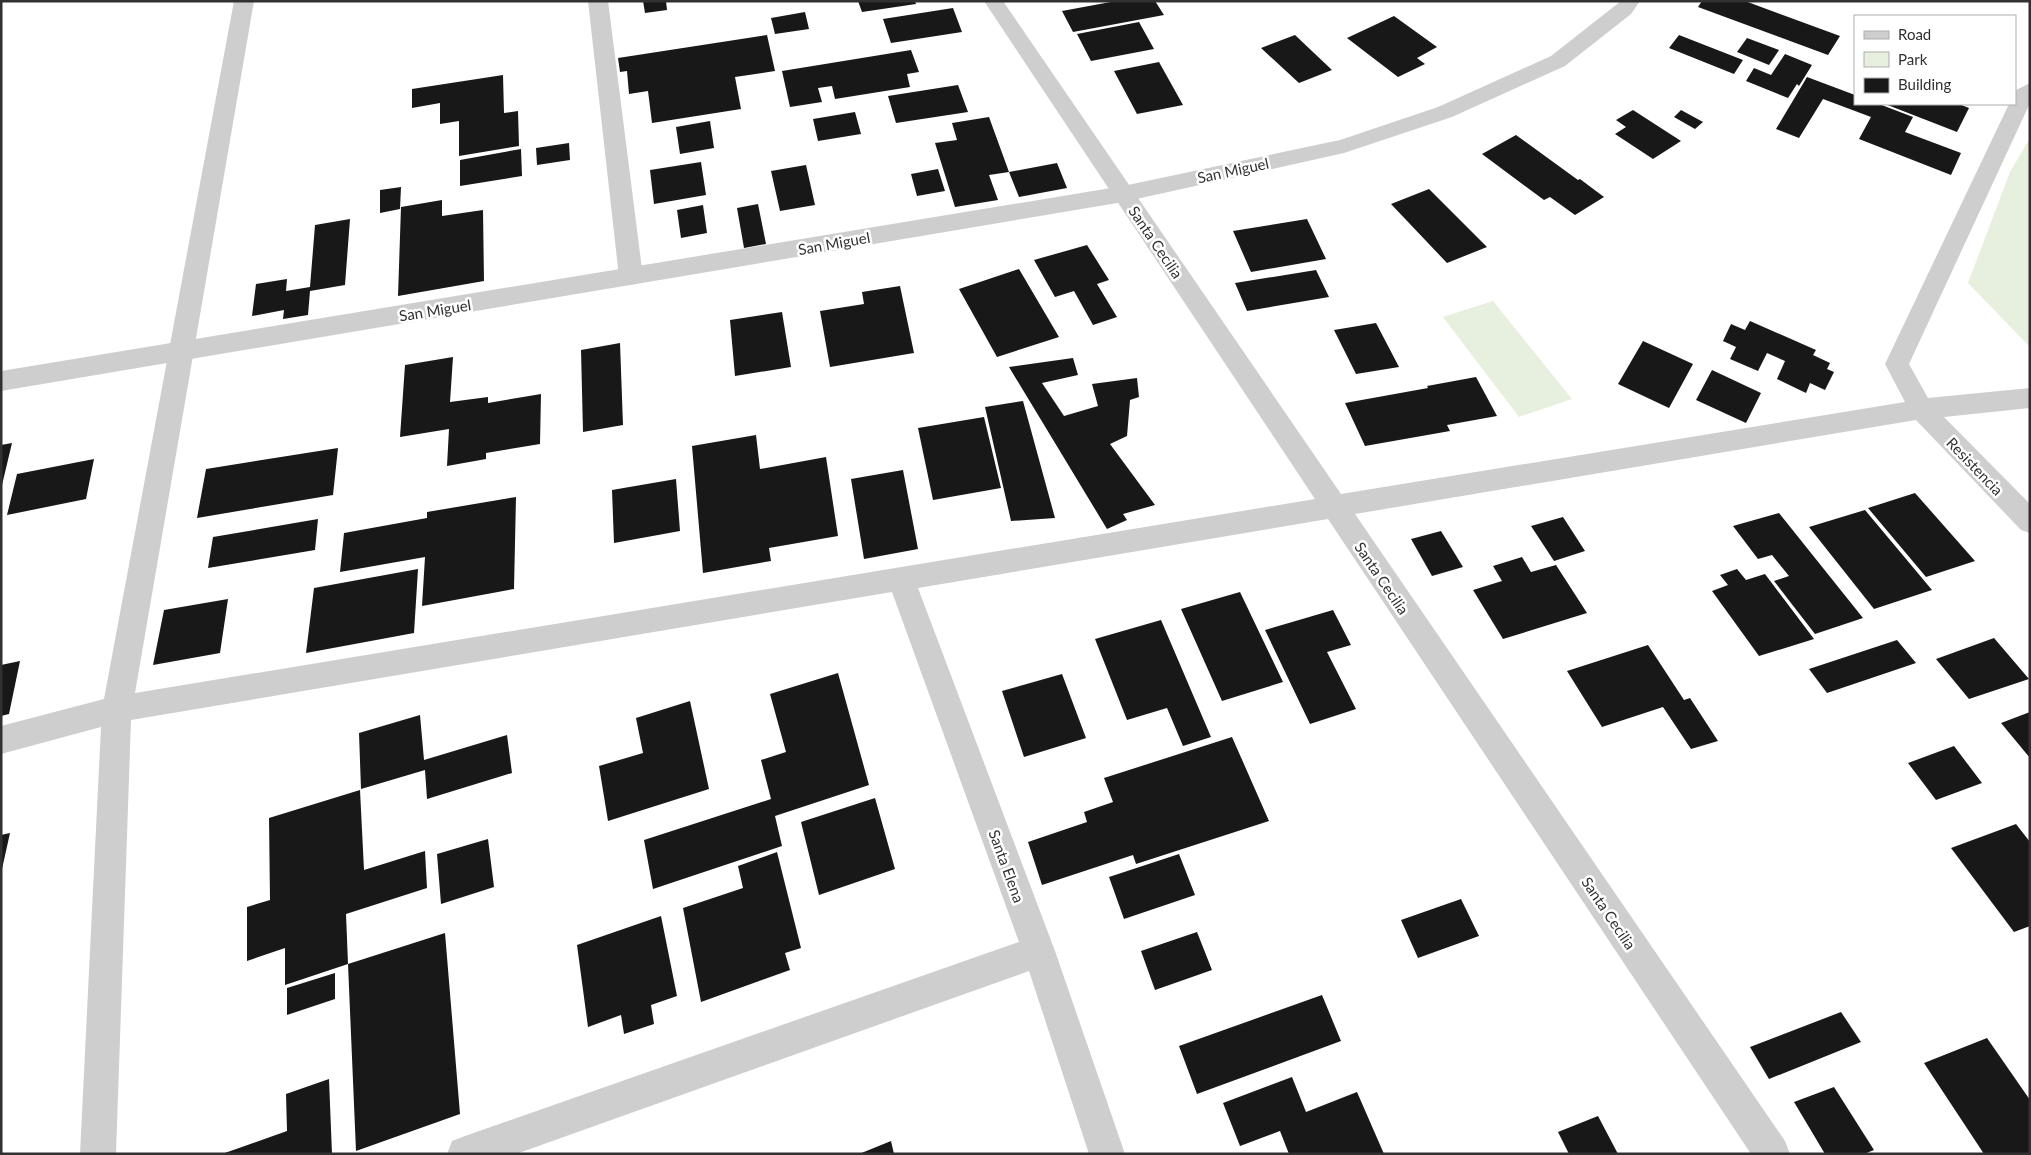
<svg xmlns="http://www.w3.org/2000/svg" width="2031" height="1155" viewBox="0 0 2031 1155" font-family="Lato,sans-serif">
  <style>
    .green { fill: #e7efdf }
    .building { fill: #181818 }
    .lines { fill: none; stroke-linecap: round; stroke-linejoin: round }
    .minor { fill: #cecece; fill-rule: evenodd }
    .tertiary { fill: #cecece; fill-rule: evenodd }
    .labels { text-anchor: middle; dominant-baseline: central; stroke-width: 5; stroke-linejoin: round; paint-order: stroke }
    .street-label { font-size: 15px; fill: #313131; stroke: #fff }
  </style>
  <rect width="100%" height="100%" fill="#fff"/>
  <!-- green -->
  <path class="green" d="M2030,138V347L1968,283L2010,172Z
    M1493,301L1572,399L1519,417L1443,317Z"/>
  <!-- building -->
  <path class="building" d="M643,1H666L667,10L645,13Z
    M858,1H915L916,4L862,12Z
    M1116,1H1155L1164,15L1073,32L1062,11Z
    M1702,1H1745L1840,36L1828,55L1698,7Z
    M953,8L962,32L891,43L883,19Z
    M805,12L809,29L775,34L771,18Z
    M1394,16L1437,47L1417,58L1425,64L1398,77L1347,38Z
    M1139,22L1154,49L1091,61L1077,34Z
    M767,35L775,71L735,77L741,109L652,123L648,91L629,94L627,71L620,72L618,58Z
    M1295,35L1332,70L1299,83L1261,48Z
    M1679,35L1743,60L1734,74L1669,48Z
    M1747,38L1779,50L1769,65L1737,52Z
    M911,50L919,72L907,74L910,87L835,99L832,86L818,88L822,102L790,107L782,71Z
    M1785,54L1812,65L1799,86L1797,84L1788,98L1746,81L1754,68L1771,75Z
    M1159,62L1183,105L1137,114L1114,71Z
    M503,75L504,113L518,111L519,146L459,156V121L440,124V103L412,108V89Z
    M1807,77L1855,95V104H1879L1913,117L1905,132L1961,153L1951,175L1859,139L1871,117L1823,99L1799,138L1776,129Z
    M958,85L968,112L896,123L888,96Z
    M1885,104H1959L1969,108L1957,132Z
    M1633,110L1681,141L1653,159L1615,134L1626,127L1616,120Z
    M1681,110L1703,122L1695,129L1674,117Z
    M855,112L861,134L818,141L813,119Z
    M989,117L1009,172L989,175L998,200L955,207L935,143L957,140L952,123Z
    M710,121L714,148L680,154L676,127Z
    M1516,135L1578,180L1580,179L1604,197L1575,215L1550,197L1544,200L1482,154Z
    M569,143L570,160L537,165L536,148Z
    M521,149L522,176L460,186V160Z
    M701,162L706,195L654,204L650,170Z
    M1057,163L1067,188L1019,197L1009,172Z
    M806,165L815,205L780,211L771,171Z
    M938,169L945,191L917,196L911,174Z
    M401,187L400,209L380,213V190Z
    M1429,189L1487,247L1447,263L1391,204Z
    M442,200V216L483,210L484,281L398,296L401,207Z
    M758,204L766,244L744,248L737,208Z
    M703,205L707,233L681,238L677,210Z
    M350,219L345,285L310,291L308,315L283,319L284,310L252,316L256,284L287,279L286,291L310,287L315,225Z
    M1307,219L1326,259L1251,272L1233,231Z
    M1087,245L1109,280L1097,284L1117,317L1093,325L1074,291L1055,297L1034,260Z
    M1019,269L1059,337L997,357L959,289Z
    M1316,270L1329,297L1247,311L1235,283Z
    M900,286L914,353L830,367L820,311L864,304L862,292Z
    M782,312L791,367L735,376L730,320Z
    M1750,321L1816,350L1813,355L1830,363L1827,369L1834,372L1825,390L1810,383L1806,393L1777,379L1785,361L1767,353L1758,371L1730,359L1736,347L1723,341L1731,324L1745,330Z
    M1376,323L1399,367L1356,374L1334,330Z
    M1643,341L1693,364L1669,408L1618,384Z
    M620,343L623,425L583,432L581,350Z
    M453,357L450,402L488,397V403L541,394L540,444L486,453V459L447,466L449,429L400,437L405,365Z
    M1073,358L1078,375L1042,383L1064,416L1098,406L1092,384L1137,378L1139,397L1130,400L1127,436L1110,444L1155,505L1123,514L1127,520L1107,529L1009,367Z
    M1712,370L1761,393L1746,423L1696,400Z
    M1476,377L1497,416L1447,425L1450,431L1365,446L1345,403L1428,388L1427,386Z
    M1023,401L1055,518L1011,521L985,407Z
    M984,417L1001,488L933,500L918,428Z
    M756,435L760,469L826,457L838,536L769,548L771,561L703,573L692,446Z
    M12,443L2,485H1V445Z
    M338,448L333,495L197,518L206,469Z
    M94,459L86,499L7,515L17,474Z
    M903,470L918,549L864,559L851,479Z
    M676,479L680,531L614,543L612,490Z
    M1915,493L1975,561L1926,577L1868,508Z
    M516,497L514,589L422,606L425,557L340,572L344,533L427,518V512Z
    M1865,510L1932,590L1874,609L1809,527Z
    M1779,513L1863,618L1815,634L1774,581L1789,576L1772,555L1758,559L1733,526Z
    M1563,517L1585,551L1554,561L1531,526Z
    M318,519L315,550L208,568L213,537Z
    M1441,531L1463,567L1432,576L1411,539Z
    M1522,557L1531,572L1556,565L1587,613L1503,639L1473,590L1502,581L1493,566Z
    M418,569L414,633L306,653L314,588Z
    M1737,569L1746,580L1765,574L1814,639L1759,656L1712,591L1728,585L1720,575Z
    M1240,592L1283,682L1222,701L1181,609Z
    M228,599L220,653L153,665L164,610Z
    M1333,610L1351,645L1327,652L1356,709L1310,724L1265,630Z
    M1161,620L1211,737L1183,746L1167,708L1127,720L1095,639Z
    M1994,638L2029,679L1969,699L1936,659Z
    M1897,640L1916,663L1827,693L1809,669Z
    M1648,645L1684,700L1690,698L1718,741L1691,749L1663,707L1602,727L1567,671Z
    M20,661L9,714L1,716V665Z
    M838,673L869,785L775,816L782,846L653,889L644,840L771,799L761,760L786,752L770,694Z
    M1062,674L1086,738L1024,757L1002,691Z
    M690,701L709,789L608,821L599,766L643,753L636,718Z
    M2030,712V758L2001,723Z
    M420,715L424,760L507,735L512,773L427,799L425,770L361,789L359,733Z
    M1232,737L1269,821L1136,864L1133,855L1042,885L1028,842L1087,822L1084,812L1113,802L1104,778Z
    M1954,746L1982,783L1936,800L1908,763Z
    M360,790L364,870L425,851L427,888L346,914L348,964L285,985V948L247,961V907L270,900L269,818Z
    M875,798L895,869L819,895L801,822Z
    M2016,824L2030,842V926L2014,932L1951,848Z
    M10,833L2,869H1V835Z
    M488,839L494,887L441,904L437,854Z
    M777,852L801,948L785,953L790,970L701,1002L683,908L743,888L738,866Z
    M1179,854L1195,895L1124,919L1109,877Z
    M1461,899L1479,936L1418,958L1401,920Z
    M661,916L677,996L651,1005L654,1024L624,1034L621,1015L588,1027L577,945Z
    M1197,932L1212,970L1155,990L1141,951Z
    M445,933L460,1114L356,1151L348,964Z
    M335,973V999L287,1015V988Z
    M1322,995L1341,1041L1197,1094L1179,1046Z
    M1841,1012L1861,1042L1769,1079L1750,1047Z
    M1987,1038L2030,1100V1154H1984L1924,1063Z
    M1292,1077L1306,1112L1357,1092L1384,1154H1289L1280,1131L1240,1146L1223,1103Z
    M329,1079L332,1154H222L287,1131L286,1094Z
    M1834,1087L1874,1150L1864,1154H1825L1794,1102Z
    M1598,1116L1618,1154H1569L1558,1132Z
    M891,1141L894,1154H859Z"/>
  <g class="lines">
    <!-- minor -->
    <path class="minor" d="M234,1H254L135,693L1315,499L984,1H1003L1341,494L1905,402L1885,364L2009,104H2015L2016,90L2030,83V103L1909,364L1928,398L2030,388V408L1944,417L2030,504V533L2021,530L1916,420L1355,514L1785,1141L1790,1154H1751L1328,519L918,588L1055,951L1125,1154H1089L1029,971L516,1154H447L452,1141L465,1136L1019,942L892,592L131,720L116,1154H80L101,727L1,754V726L104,699Z
      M588,1H608L643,277L639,283L631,285L623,283L619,277Z"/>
    <!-- tertiary -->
    <path class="tertiary" d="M1621,1H1640L1631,14L1565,66L1452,117L1344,153L1123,202L1,391V371L1123,186L1340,140L1438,107L1551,56Z"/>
  </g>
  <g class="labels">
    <!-- street labels -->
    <g class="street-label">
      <text transform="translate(1233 170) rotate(-12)">San Miguel</text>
      <text transform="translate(1156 242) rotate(56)">Santa Cecilia</text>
      <text transform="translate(834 243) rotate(-10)">San Miguel</text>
      <text transform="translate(435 310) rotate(-9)">San Miguel</text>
      <text transform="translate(1975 466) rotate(46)">Resistencia</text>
      <text transform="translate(1382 578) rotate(56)">Santa Cecilia</text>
      <text transform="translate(1007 866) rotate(70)">Santa Elena</text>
      <text transform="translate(1609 913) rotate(56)">Santa Cecilia</text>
    </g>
  </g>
  <!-- border -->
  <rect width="2031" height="1155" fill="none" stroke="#313131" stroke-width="5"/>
  <!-- legend -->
  <rect x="1854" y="15" width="162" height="90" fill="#ffffff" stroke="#adadad"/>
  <rect x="1864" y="31" width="25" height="8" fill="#cecece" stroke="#adadad"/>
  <text x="1898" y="40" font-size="15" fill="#313131">Road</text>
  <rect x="1864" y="52" width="25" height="15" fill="#e7efdf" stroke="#adadad"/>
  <text x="1898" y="65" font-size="15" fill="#313131">Park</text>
  <rect x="1864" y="78" width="25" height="15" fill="#181818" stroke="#adadad"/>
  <text x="1898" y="90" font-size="15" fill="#313131">Building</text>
</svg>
